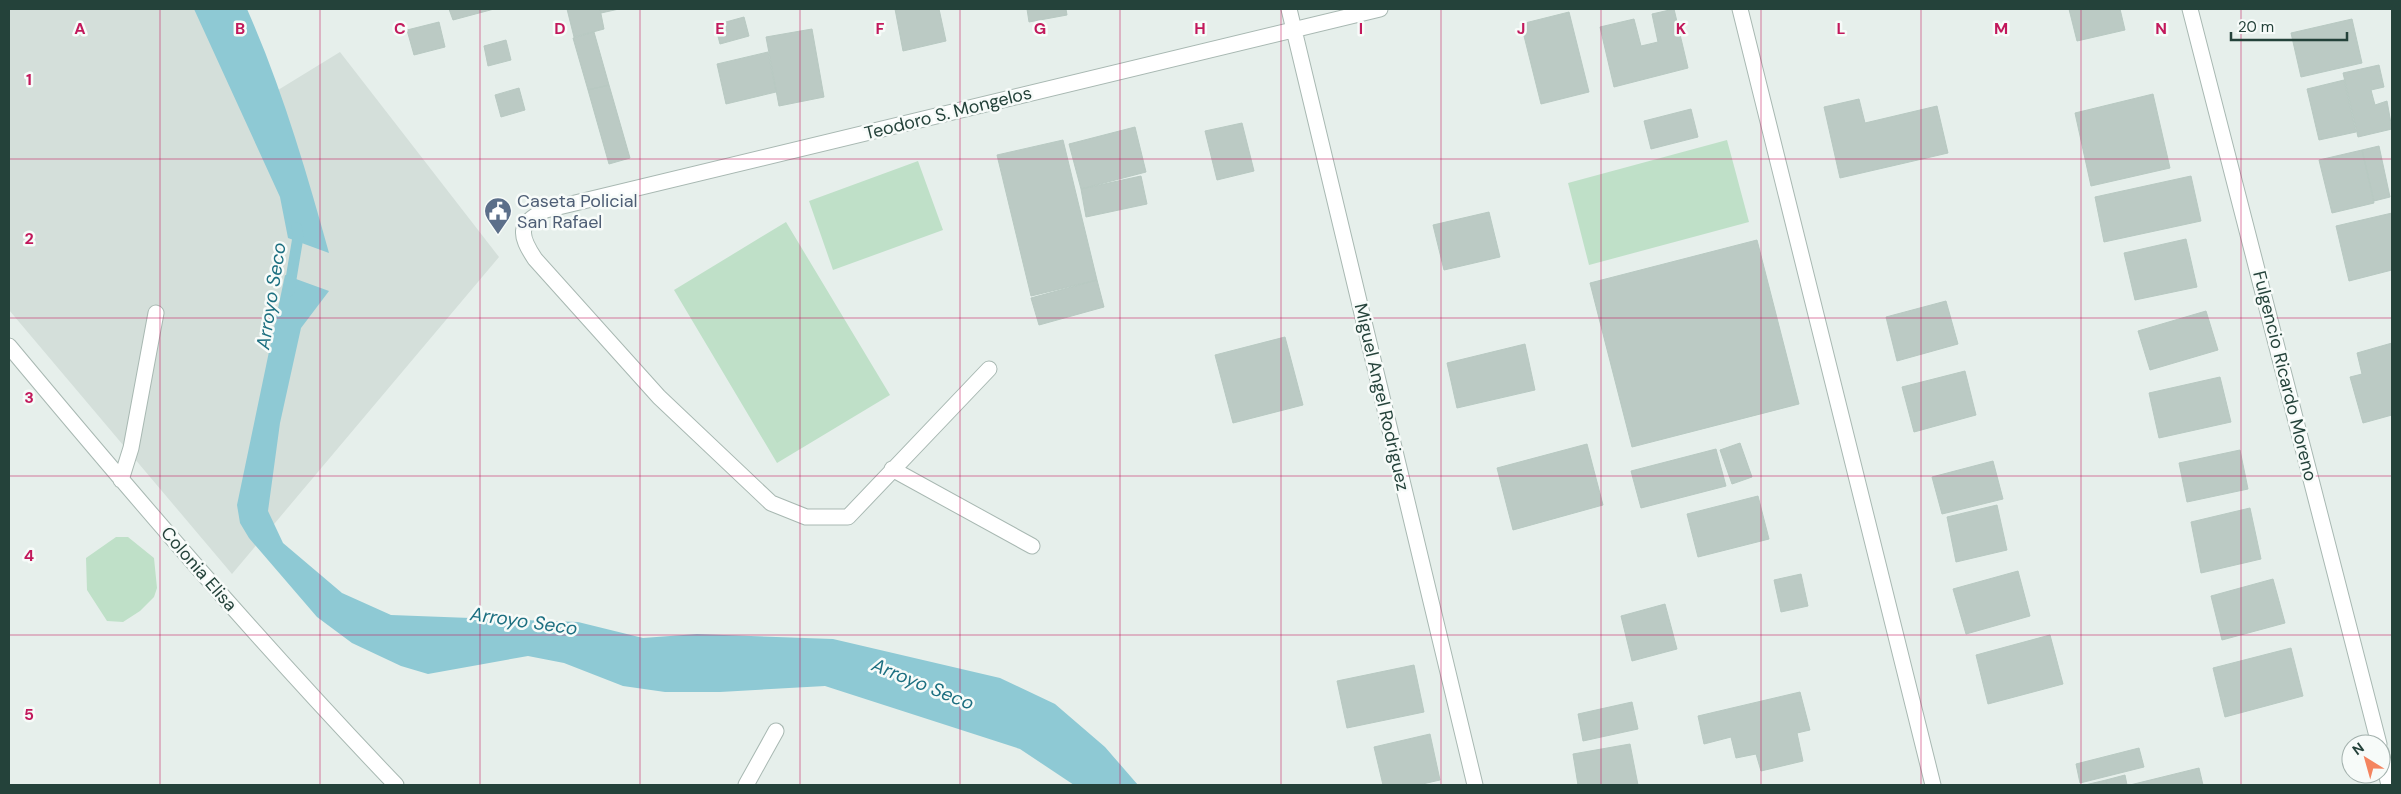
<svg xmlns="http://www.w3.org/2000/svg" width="2401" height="794" viewBox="0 0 2401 794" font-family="'DM Sans',sans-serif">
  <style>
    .built { fill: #d4dfda }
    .green { fill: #bfe0c8 }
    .water { fill: #8ec9d4 }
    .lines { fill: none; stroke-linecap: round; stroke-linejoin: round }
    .stream { stroke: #8ec9d4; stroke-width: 11 }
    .building { fill: #bbcac4; stroke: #b8c9c2 }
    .minor-casing { stroke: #a8b8b2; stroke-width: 17 }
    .minor { stroke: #fff; stroke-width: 15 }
    .grid { fill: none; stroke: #c2185b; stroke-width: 1; stroke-opacity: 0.55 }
    .labels { text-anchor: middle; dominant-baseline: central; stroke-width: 5; stroke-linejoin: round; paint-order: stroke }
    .street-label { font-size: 18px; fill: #24423a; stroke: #f7fbf9 }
    .service-label { font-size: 18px; fill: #4e5e75; stroke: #f7fbf9; text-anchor: start }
    .water-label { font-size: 19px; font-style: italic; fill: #1c6f80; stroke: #f7fbf9 }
    .grid-label { font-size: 16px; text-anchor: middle; font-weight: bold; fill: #c2185b; stroke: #f7fbf9; stroke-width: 5; stroke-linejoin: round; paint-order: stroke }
  </style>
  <rect width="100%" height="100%" fill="#e6efeb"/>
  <!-- built -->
  <path class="built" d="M9,9H206L252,106L340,52L499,257L232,574L9,310Z"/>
  <!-- green -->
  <path class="green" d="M1727,140L1749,222L1589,265L1568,183Z
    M918,161L943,230L833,270L809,201Z
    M786,222L890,395L777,463L674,290Z
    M116,537H128L154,558L157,588L154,597L140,611L123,622L107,621L87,590L86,558Z"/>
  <!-- water -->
  <path class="water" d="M194,9H247C282,88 306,170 329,253L288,238L280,197Z
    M285,275L329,291L301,328L280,423L268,511L283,543L342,593L391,615L578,622L643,638L697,634L833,639L1000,678L1055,704L1105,747L1138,785H1074L1020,749L825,686L720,692H665L623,686L564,663L528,656L428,674L401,666L352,643L317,617L249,538L240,523L237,505Z"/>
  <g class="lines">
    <!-- stream -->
    <path class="stream" d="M289,291L298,237L297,228"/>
  </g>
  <!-- building -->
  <path class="building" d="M449,9H494L453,20Z
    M567,9H600L604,29L574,37Z
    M600,9H619L601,13Z
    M895,9H939L946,41L903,51Z
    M1027,9H1066L1067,15L1029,22Z
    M1674,9L1688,68L1614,87L1600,27L1634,19L1641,46L1658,42L1652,14Z
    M2069,9H2120L2125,30L2077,41Z
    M1569,12L1589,92L1541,104L1521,24Z
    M744,17L749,36L720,44L715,25Z
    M2352,19L2362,63L2301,77L2291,33Z
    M439,22L445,47L414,55L407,30Z
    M812,29L824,97L779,106L766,37Z
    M594,32L609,85L588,90L573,38Z
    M506,40L511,60L488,66L484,46Z
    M768,52L776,92L726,104L717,64Z
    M2379,65L2384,87L2371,90L2375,105L2387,101L2392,129L2358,137L2343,73Z
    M2344,80L2356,132L2319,140L2307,89Z
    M609,85L630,158L609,164L588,90Z
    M519,88L525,110L501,117L495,95Z
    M2153,94L2170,168L2091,186L2075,113Z
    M1859,99L1865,123L1937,106L1948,153L1840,178L1824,107Z
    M1691,109L1698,137L1651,149L1644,121Z
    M1242,123L1254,171L1217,180L1205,131Z
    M1135,127L1146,172L1081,189L1069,144Z
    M1063,140L1097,280L1031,296L997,155Z
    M2379,146L2390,197L2374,201L2362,150Z
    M2362,150L2374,203L2332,213L2319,160Z
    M1141,176L1147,204L1086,217L1081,189Z
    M2191,176L2201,221L2104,242L2095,197Z
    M1489,212L1500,257L1444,270L1433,225Z
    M2392,213V270L2349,281L2336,226Z
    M2186,239L2197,287L2135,300L2124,253Z
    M1757,240L1799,404L1632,447L1590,283Z
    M1097,280L1104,307L1039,325L1031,298Z
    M1946,301L1958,344L1897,361L1886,317Z
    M2206,311L2218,350L2150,370L2138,331Z
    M1285,337L1303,405L1233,423L1215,355Z
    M2392,343V415L2363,423L2350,377L2362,374L2357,353Z
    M1525,344L1535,390L1457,408L1447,363Z
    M1965,371L1976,415L1914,432L1902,387Z
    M2220,377L2231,422L2159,438L2149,393Z
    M1740,443L1752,477L1732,484L1720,450Z
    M1587,444L1603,505L1513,530L1497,468Z
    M1716,449L1726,486L1641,508L1631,471Z
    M2240,450L2248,489L2187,502L2179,463Z
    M1993,461L2003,499L1942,514L1932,477Z
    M1758,496L1769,539L1698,557L1687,514Z
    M1997,505L2007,550L1956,562L1947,517Z
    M2250,508L2261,559L2201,573L2191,522Z
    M2018,571L2030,616L1966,634L1953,589Z
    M1801,574L1808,606L1781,612L1774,580Z
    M2273,579L2285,623L2222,640L2211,596Z
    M1665,604L1677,649L1632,661L1621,616Z
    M2050,635L2063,684L1988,704L1976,655Z
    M2291,648L2303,696L2225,717L2213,668Z
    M1414,665L1424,712L1347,728L1337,681Z
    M1800,692L1810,730L1797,733L1803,761L1761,771L1756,754L1736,758L1731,737L1704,744L1698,716Z
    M1632,702L1638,729L1583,741L1578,714Z
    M1430,734L1440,780L1418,785H1383L1374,747Z
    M1630,744L1638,785H1578L1573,754Z
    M2139,748L2144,767L2080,783L2076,764Z
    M2199,768L2203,785H2130Z
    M2125,775L2127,785H2107L2106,780Z
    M2106,780L2107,785H2085Z"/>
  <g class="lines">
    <!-- minor casing -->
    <g class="minor-casing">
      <path id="minor" d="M1289,9L1475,785
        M1740,9L1933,785
        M2190,9L2379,744
        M9,346C134,496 261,644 396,785
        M989,369L848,517H806L771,503L659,397L535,259C519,235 517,223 546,210L1380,9
        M892,469L1032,546
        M121,480L131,448L156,313
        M2381,752L2389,785
        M746,785L776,731"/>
    </g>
    <!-- minor -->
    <use href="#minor" class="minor"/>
  </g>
  <!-- grid -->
  <path class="grid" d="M160,9V785M320,9V785M480,9V785M640,9V785M800,9V785M960,9V785M1120,9V785M1281,9V785M1441,9V785M1601,9V785M1761,9V785M1921,9V785M2081,9V785M2241,9V785M9,159H2392M9,318H2392M9,476H2392M9,635H2392"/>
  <!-- icons -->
  <defs>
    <g id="civic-pin" transform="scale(1.4375)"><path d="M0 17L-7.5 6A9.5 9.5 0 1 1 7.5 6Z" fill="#5c6f8a" stroke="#f7fbf9"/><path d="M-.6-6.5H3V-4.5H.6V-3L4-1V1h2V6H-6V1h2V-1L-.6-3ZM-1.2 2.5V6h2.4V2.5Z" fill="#fff"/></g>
  </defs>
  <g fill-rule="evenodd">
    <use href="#civic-pin" x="498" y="211"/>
  </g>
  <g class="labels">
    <!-- street labels -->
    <g class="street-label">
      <text transform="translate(948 113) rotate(-14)">Teodoro S. Mongelos</text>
      <text transform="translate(2285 376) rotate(76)">Fulgencio Ricardo Moreno</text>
      <text transform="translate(1382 397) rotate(77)">Miguel Angel Rodriguez</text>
      <text transform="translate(199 569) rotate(49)">Colonia Elisa</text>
    </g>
    <!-- service labels -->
    <g class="service-label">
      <text x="517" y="201">Caseta Policial<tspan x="517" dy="21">San Rafael</tspan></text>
    </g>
    <!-- water labels -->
    <g class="water-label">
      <text transform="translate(271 296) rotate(-81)">Arroyo Seco</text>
      <text transform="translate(524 621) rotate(8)">Arroyo Seco</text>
      <text transform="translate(923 684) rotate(22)">Arroyo Seco</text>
    </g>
  </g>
  <g class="grid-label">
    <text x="80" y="34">A</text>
    <text x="240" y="34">B</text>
    <text x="400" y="34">C</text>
    <text x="560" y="34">D</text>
    <text x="720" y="34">E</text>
    <text x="880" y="34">F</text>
    <text x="1040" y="34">G</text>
    <text x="1200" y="34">H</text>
    <text x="1361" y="34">I</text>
    <text x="1521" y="34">J</text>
    <text x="1681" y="34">K</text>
    <text x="1841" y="34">L</text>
    <text x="2001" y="34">M</text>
    <text x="2161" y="34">N</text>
    <text x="29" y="85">1</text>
    <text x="29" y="244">2</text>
    <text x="29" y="403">3</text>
    <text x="29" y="561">4</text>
    <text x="29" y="720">5</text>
  </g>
  <!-- border -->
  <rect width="2401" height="794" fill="none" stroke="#24423a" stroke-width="20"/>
  <!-- north arrow -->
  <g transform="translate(2366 759) rotate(323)"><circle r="24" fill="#f7fbf9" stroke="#a3b1ad"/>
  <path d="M0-4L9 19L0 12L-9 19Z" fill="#f4845f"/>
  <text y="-8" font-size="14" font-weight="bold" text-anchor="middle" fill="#24423a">N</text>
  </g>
  <!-- scale -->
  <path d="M2231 32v8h116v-8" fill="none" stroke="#24423a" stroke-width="2.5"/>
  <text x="2238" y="32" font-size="15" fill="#24423a" stroke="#f7fbf9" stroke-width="4" paint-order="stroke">20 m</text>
</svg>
